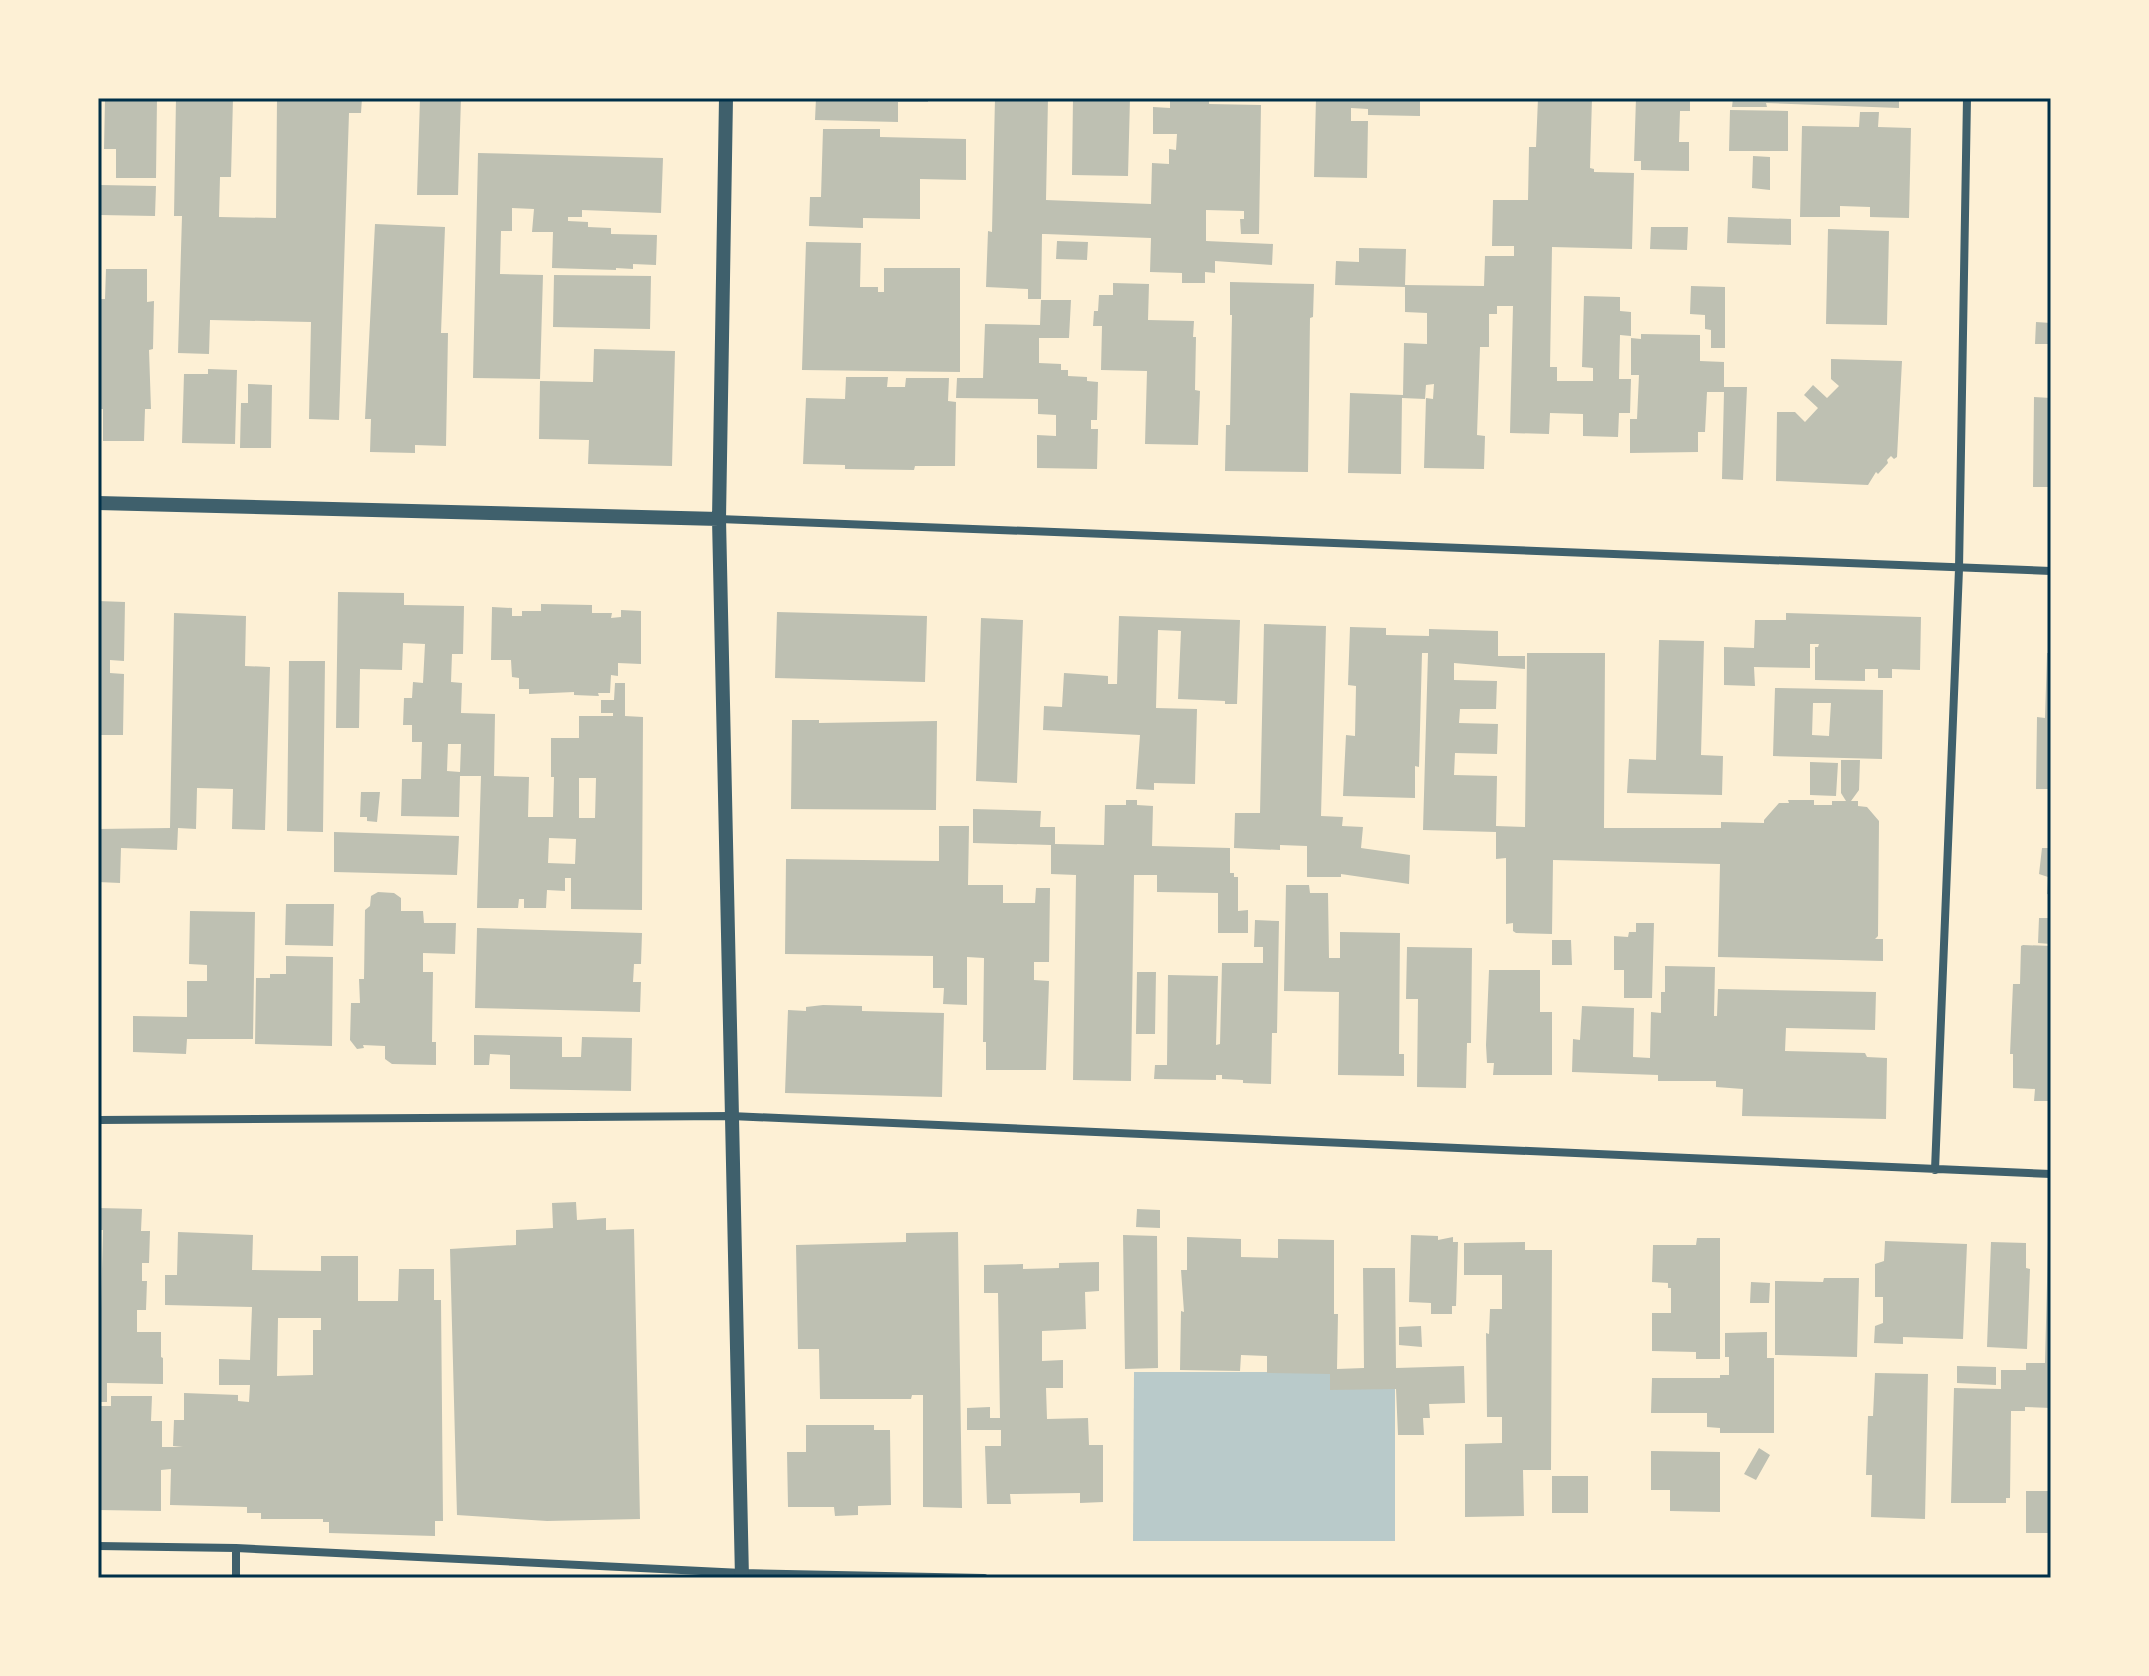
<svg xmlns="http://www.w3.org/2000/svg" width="2149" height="1676" viewBox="0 0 2149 1676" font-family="'PT Sans',sans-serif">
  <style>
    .green { fill: #b9caca }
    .building { fill: #bec0b2; fill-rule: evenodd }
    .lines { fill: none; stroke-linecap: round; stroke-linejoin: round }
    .minor { stroke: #3f606c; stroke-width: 8 }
    .tertiary { stroke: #3f606c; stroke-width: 14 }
    .neatline { fill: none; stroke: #003049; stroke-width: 3 }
  </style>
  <rect width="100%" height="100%" fill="#fdf0d5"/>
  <!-- green -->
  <path class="green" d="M1134,1372H1395V1541H1133Z"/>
  <!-- building -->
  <path class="building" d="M129,98H157L156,178H116V149H104L105,100L129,101Z
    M176,98H233L231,177H220L219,217L276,218L277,98H362L361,113H349L339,420L309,419L311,322L210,320L209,354L178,353L182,216H174Z
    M420,98H461L458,195H417Z
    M816,98H928V102H898V122L815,120Z
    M995,98H1048L1046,200L1151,204L1152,163L1169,164V149L1176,150L1177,134H1153V107L1170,108V98H1209V104L1261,105L1259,234H1241L1240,219H1244V211L1206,210V241L1273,244L1272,265L1215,261V273L1205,272V283H1182V273L1150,272L1151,238L1045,234H1042L1041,299H1028V289L986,287L988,231L992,232Z
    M1073,98H1130L1128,176L1072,175Z
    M1316,98H1420V116L1368,115V109L1351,108V121H1368L1367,178L1314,177Z
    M1438,98H1471V101H1438Z
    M1538,98H1592L1590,168L1594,169V172L1634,173L1632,249L1552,247L1550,367H1557V381H1593V368L1582,367L1584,296L1620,297V311L1631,312V336L1620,335L1619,379H1631L1630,413H1619L1618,437L1583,436V414L1550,413L1549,434L1510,433L1513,306H1497V314H1489V347H1480L1477,435L1485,436L1484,469L1424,468L1426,398L1433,399L1434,384L1426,385L1425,399L1402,398L1401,474L1348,473L1350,393L1403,395L1404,343L1427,344V313L1405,312V287L1335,285L1336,261L1359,262V248L1406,249L1405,285L1484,286L1485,256H1514V246H1492L1493,200H1528L1529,147H1536Z
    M1636,98H1690V111H1680L1679,142H1689V171L1641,170V161H1634Z
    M1733,98H1899V108L1766,103L1767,107H1732Z
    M1730,110L1788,111V151H1729Z
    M1860,112H1879L1878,127L1911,128L1909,218L1870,217V207L1840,206V217H1800L1802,126L1859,127Z
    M823,129H880V137L966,139V180L920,179V219L863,218V228L809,226L810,197H821Z
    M478,153L663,158L661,213L582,210V217H568V221L588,222V227L611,228V234L657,235L656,265L633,264V269L616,268V270L552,268L553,232H532L534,209L512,208V231H501L500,274L543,275L540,379L473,378Z
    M1753,156L1770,157V190L1752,188Z
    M100,185L156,186L155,216L100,215Z
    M1728,217L1791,219V245L1727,243Z
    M375,224L445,227L441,333H448L446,446L415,445V453L370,452L371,419H365Z
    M1651,227H1688L1687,250L1650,249Z
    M1828,229L1889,231L1887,325L1826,324Z
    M1057,241L1088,242L1087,260L1056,259Z
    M806,242L861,243L860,287H878V292H884V268H960V372L802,370Z
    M106,269H147V302L154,301L153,349L149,350L151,409H145L144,441H103V409H99L98,394V360H101V349H98V314H100L101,299H105Z
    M554,275L651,276L650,329L553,327Z
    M1230,282L1314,284L1313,317L1310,318L1308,472L1225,471L1226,425H1230L1232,315H1230Z
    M1113,283L1149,284L1148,320L1194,321L1193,337H1196L1195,390L1200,391L1198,445L1145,444L1147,371L1101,370L1102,326H1093L1094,311H1098L1099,295H1113Z
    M1691,286L1725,287V348H1711V330L1705,329V315L1690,314Z
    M1041,300H1071L1069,338H1039V363L1061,364V370H1068V376L1087,377V381L1098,382L1097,420H1091V429H1098L1097,469L1037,468V435L1056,436V415L1038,414V399L956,398L957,378H983L985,324L1040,325Z
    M2036,322L2051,323V344H2035Z
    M1641,334L1700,335V361L1724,362V387H1747L1743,480L1722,479L1724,392H1707L1705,432H1698V452L1630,453V419H1637L1639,375H1631V338L1641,339Z
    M594,349L675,351L672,466L588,464L589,440L539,439L540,381L593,382Z
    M1831,359L1902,361L1897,457L1894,459L1891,456L1887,460L1888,463L1878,474L1876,472L1868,485L1776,481L1777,412H1795L1805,422L1818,408L1804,395L1813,385L1827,398L1839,386L1831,379Z
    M208,369L237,370L235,444L182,443L184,374H208Z
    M846,377H888L887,387H905L906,378H949L948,401L956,402L955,466H915L914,470L845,469V465L803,464L806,398L845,399Z
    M248,384L272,385L271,448H240L241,403H248Z
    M2034,397L2051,398V487H2033Z
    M338,592L404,593V605L464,606L463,654H452L451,682L462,683L461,713L495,714L494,776L529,777L528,817H553L554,777H551V738H579V716H613V713H601V700H614L615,683H625V716L643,717L642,910L571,909V878H565V891L547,890L546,908H524V899H519L518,908H477L481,776H460L459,817L401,816L402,779H421L422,742H412V725H403L404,698H412L413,682L423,683L425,644L403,643L402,670L360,669L359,728H336ZM448,744H461L460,772L447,771ZM579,778H596L595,818H579ZM549,838L576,839L575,864L548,863Z
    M98,601L125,602L124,661L110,660V673L124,674L123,735H98Z
    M541,604L592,605V613H612L611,618L621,617V610L641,611V664L618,663V676L611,675L610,693H598L599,696L574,695V692L529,694V689H519V678L512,677L511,660H491L492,607L512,608V616H522V611H541Z
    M777,612L927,616L925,682L775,678Z
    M174,613L246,616L245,666L270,667L265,830L232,829L233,789L197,788L196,829L178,828L177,850L121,848L120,883L98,882V829L170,828Z
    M1786,613L1921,617L1920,670L1892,669V678H1878V669H1865V681L1815,680V647H1818L1819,644H1810V668L1754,667L1755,686L1724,685V647L1754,648L1755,620H1786Z
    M1119,616L1240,620L1237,704H1225V701L1178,699L1181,631L1158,630L1156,708L1197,709L1195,784L1154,783V790L1136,789L1140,735L1043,730L1044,706L1062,707L1064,673L1108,676V684H1117Z
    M981,618L1023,620L1017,783L976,781Z
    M1264,624L1326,626L1321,816L1343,817L1342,826L1363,827L1361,848L1410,855L1409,884L1341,874V877H1307V846L1280,845V850L1234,848L1235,813H1260Z
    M1350,627L1386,628V635L1429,636V629L1498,631V656H1525V669L1454,663V680L1497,681L1496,709H1460L1459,723L1498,724L1497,754L1455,753L1454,775L1497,776L1496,826L1525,827L1527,653H1605L1604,828H1721V822L1764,823V820L1779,803H1789L1788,800H1814V805H1832V801H1846L1841,793V760H1860L1859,790L1851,801H1858V806L1867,807L1879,821L1878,936L1875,939H1883V961L1718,957L1720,864L1553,860L1552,934L1516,933L1513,931V923L1506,924V858L1496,859V832L1423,830L1428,653H1422L1419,767L1415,766V798L1343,796L1346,735L1355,736L1356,686L1348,685Z
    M1659,640L1704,641L1701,755L1723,756L1722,795L1627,793L1629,759L1656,760Z
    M2047,653H2051V789H2036L2037,717L2045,718Z
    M289,661H325L323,832L287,831Z
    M1775,688L1883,690L1882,759L1773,756ZM1813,703H1831L1829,736L1812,735Z
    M792,720H819V723L937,721L936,810L791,809Z
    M1810,762L1838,763L1836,796L1810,795Z
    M361,792H380L377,822L367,821V817H360Z
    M1126,800H1137V805L1153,806L1152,846L1230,848V873H1234V877H1238V911L1248,910V933H1218V893L1157,892V875H1134L1131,1081L1073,1080L1076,875L1051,874V845L973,843V809L1041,811L1040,827H1055V844L1104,845L1105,805H1126Z
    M939,826H969L968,885H1003V903H1035L1036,888H1050L1049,962H1034V980L1049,981L1046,1070H986V1042H983L984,958L967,957V1005L943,1004L944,988H933V956L785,954L786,859L939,861Z
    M334,832L459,836L457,875L334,872Z
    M2042,848H2051V895L2047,894L2048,877L2039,874Z
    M1286,885H1309L1310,893H1328L1329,958H1340V932L1400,933L1399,1054H1404V1076L1338,1075L1339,992L1284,991Z
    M378,892L394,893L401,898V911H423L424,923H456L455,954L423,953V972H433L432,1042H436V1065L392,1064L385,1059V1046L363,1045L364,1048L357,1049L350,1040L351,1003H360L359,979H364L365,910L370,906L371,896Z
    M286,904H334L333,946L285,945Z
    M190,911L255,912L253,1039H187L186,1054L133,1052V1016L187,1017V981H207V965L189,964Z
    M2039,918H2051V944L2038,943Z
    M1255,920L1279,921L1277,1033H1272L1271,1084L1243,1083V1080L1222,1079V1075H1216V1080L1154,1079L1155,1065H1167L1168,975L1218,976L1216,1045L1220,1044L1222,963H1263V947H1254Z
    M1636,923H1654L1652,998H1624V970H1614V936L1628,937L1629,932H1636Z
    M477,928L642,933L641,964H634L633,982H641L640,1012L475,1008Z
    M1552,940H1571L1572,965H1552Z
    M2023,945L2051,946V1101H2034L2035,1089L2013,1088V1054H2010L2013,984H2020L2021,946Z
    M1407,947L1472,948L1471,1043H1467L1466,1088L1417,1087L1418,999H1406Z
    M286,956L333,957L332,1046L255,1044L256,978H270V974H286Z
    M1665,966L1715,967L1714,1016H1717L1718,989L1876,992L1875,1030L1786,1028L1785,1051L1865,1053L1867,1057L1887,1058L1886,1119L1742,1116L1743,1089L1716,1087V1081H1658V1075L1572,1072L1573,1039L1580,1040L1582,1006L1634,1008L1633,1057L1650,1058L1651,1012L1661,1013V992H1665Z
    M1489,970H1540V1012H1552V1075H1493L1494,1063H1487L1486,1045Z
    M1137,972H1156L1155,1034H1136Z
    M823,1005L862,1006V1011L944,1013L942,1097L785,1093L788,1010L806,1011V1007Z
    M474,1035L562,1037V1057H581L582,1037L632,1038L631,1091L510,1089V1055L490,1054L489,1065H474Z
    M576,1202L577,1220L606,1218V1230L634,1229L640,1519L547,1521L457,1515L450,1249L516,1245V1230L553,1228L552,1203Z
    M98,1208L142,1209L141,1231H150L149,1263H142V1281H147L146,1310H137V1332H161V1357L163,1358V1384L107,1383V1402H98V1309H101L103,1230H98Z
    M1137,1209L1160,1210V1228L1136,1227Z
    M178,1232L253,1235L252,1270L321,1271V1256H358V1301H398L399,1269H434V1300H441L443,1521H435V1536L329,1533V1522H323V1519H261V1513H247V1507L170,1505L171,1469L161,1470V1511L98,1510V1406H111V1396H152L151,1421H162V1447H183L173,1446L174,1420H184V1393L238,1395V1401L249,1402L250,1385H219V1359L250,1360L252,1307L165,1305V1275H177ZM278,1318H321V1330H313V1375L277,1376Z
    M958,1232L962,1508L923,1507V1395H912L911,1399H820L819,1349H798L796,1245L906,1242V1233Z
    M1123,1235L1157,1236L1158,1368L1125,1369Z
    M1411,1235L1438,1236V1240L1453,1237V1242H1458L1456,1306H1452V1314H1431V1303L1409,1302Z
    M1187,1237L1241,1239V1257L1278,1258V1239L1334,1240V1314H1338L1337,1369L1364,1368L1363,1268H1395L1396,1368L1464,1366L1465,1403L1429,1404L1430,1418H1423L1424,1435H1398L1396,1389L1330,1390V1374L1267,1373V1356L1241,1355L1240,1371L1180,1370L1181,1311L1184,1312L1181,1270H1187Z
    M1697,1238H1720V1359H1696V1352L1652,1351V1313H1671V1288H1668V1283L1652,1282L1653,1245H1696Z
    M1885,1241L1967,1244L1963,1339L1903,1337V1344L1874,1343L1875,1326L1883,1323V1297H1875V1264L1884,1261Z
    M1525,1242V1250H1552L1551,1470H1523L1524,1516L1465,1517V1444L1502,1443V1417H1487L1486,1333L1489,1334L1490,1309H1502V1275H1464V1243Z
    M1991,1242L2026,1243V1268L2030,1269L2027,1349L1987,1347Z
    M2048,1242H2051V1408L2025,1407V1411H2011L2010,1498H2006V1503H1951L1954,1388L2001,1389V1370H2026V1363H2045Z
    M1099,1262V1291L1085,1292L1086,1329L1042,1331V1361L1063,1360V1388H1046L1047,1419L1088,1418L1089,1445H1103V1502L1080,1503V1493L1010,1494L1011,1504H987L985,1446H1001V1430H967V1408L990,1407V1418H1000L998,1293H984V1265L1023,1264V1269L1059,1268V1263Z
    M1824,1278H1859L1857,1357L1775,1355V1281L1823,1282Z
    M1751,1282L1770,1283L1769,1303H1750Z
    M1421,1326L1422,1347L1399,1345V1327Z
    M1767,1332V1358H1774V1433H1720V1428L1707,1427V1413H1651L1652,1378H1720V1375H1729V1357H1725V1333Z
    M1957,1366L1996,1367V1385L1957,1383Z
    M1875,1373L1928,1374L1925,1519L1871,1517L1872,1475H1866L1868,1416H1873Z
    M806,1425H874V1430H890L891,1505L858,1506V1515L835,1516L834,1507H788L787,1452H806Z
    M1759,1448L1770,1455L1756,1480L1744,1474Z
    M1651,1451L1720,1452V1512L1670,1511V1490H1651Z
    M1552,1476H1588V1513H1552Z
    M2026,1491H2051V1533H2026Z"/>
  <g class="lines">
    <!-- minor -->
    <path class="minor" d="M719,519L2051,571
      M98,1120L731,1116L2051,1174
      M1935,1170L1959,569L1967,98
      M98,1546L236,1548L742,1573L984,1578
      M236,1548V1578"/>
    <!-- tertiary -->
    <path class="tertiary" d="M726,98L719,519L742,1578
      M98,503L719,519"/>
  </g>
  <!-- border -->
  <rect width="2149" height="1676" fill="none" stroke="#fdf0d5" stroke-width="200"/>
  <rect x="100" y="100" width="1949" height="1476" class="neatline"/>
</svg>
